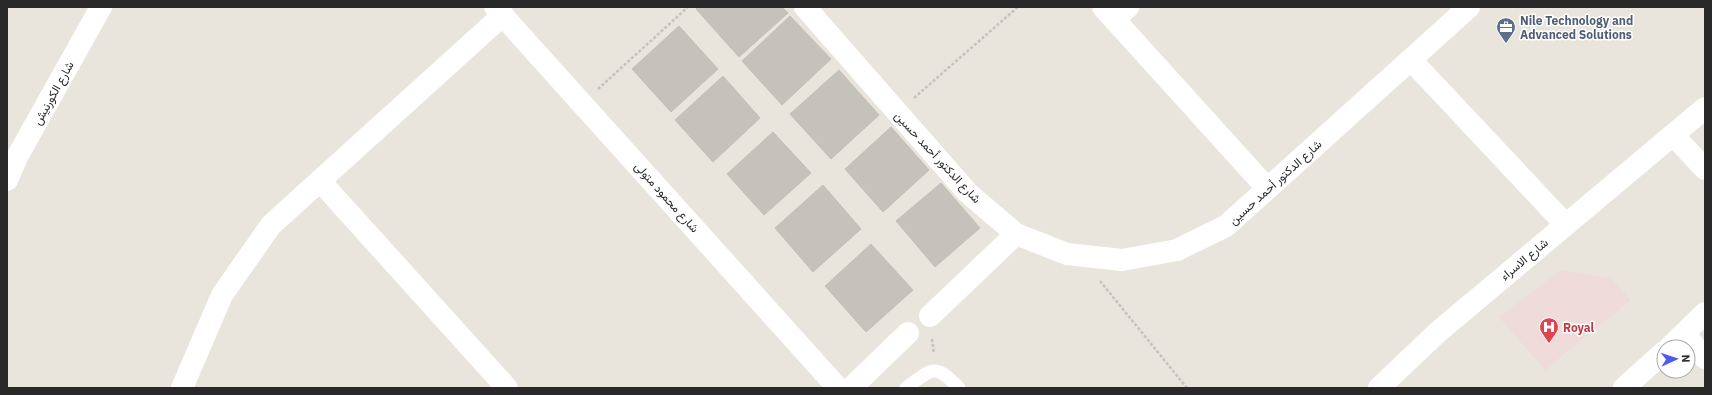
<svg xmlns="http://www.w3.org/2000/svg" width="1712" height="395" viewBox="0 0 1712 395" font-family="'IBM Plex Sans',Vazirmatn,sans-serif">
  <style>
    .medical { fill: #efdbda }
    .building { fill: #c5c1bb; stroke: #c4c0b6 }
    .lines { fill: none; stroke-linecap: round; stroke-linejoin: round }
    .path { stroke: #c3c3c3; stroke-width: 2.5; stroke-dasharray: 3 2; stroke-linecap: butt }
    .lane { stroke: #fff; stroke-width: 13 }
    .street { stroke: #fff; stroke-width: 22 }
    .labels { text-anchor: middle; dominant-baseline: central; stroke-width: 3; stroke-linejoin: round; paint-order: stroke }
    .service-label { font-size: 12px; font-weight: bold; fill: #4e5e75; stroke: #fff; text-anchor: start }
    .street-label { font-size: 12px; fill: #292929; stroke: #fff }
    .health-label { font-size: 12px; font-weight: bold; fill: #be3a42; stroke: #fff; text-anchor: start }
  </style>
  <rect width="100%" height="100%" fill="#e9e5dc"/>
  <!-- medical -->
  <path class="medical" d="M1561,270L1610,278L1631,300L1545,370L1499,317Z"/>
  <!-- building -->
  <path class="building" d="M698,7H782L788,13L739,57L696,9Z
    M790,16L831,59L782,105L742,61Z
    M679,26L718,69L671,112L632,69Z
    M839,70L879,115L831,159L790,114Z
    M723,76L760,118L713,162L675,120Z
    M891,127L929,170L883,212L845,169Z
    M773,132L811,173L764,215L727,174Z
    M941,183L980,228L935,267L896,221Z
    M823,185L861,229L813,272L775,228Z
    M871,244L913,290L866,332L825,286Z"/>
  <g class="lines">
    <!-- path -->
    <path class="path" d="M598,89L688,7
      M914,98L1018,7
      M1100,281L1187,388
      M932,339L934,354"/>
    <!-- lane -->
    <path class="lane" d="M906,388C932,369 934,362 959,388"/>
    <!-- street -->
    <path class="street" d="M495,7L838,388
      M805,7L968,193L1016,234L1067,254L1122,260L1177,250L1226,226L1469,7
      M1103,7L1267,188
      M1115,19L1128,7
      M1411,60L1566,225
      M1674,136L1705,169
      M7,180L17,157L101,7
      M320,181L507,388
      M930,316L1016,234
      M1684,334L1705,358
      M1670,347L1705,313
      M182,388L222,295L271,225L503,15
      M851,388L908,333
      M1379,388L1438,332L1705,108
      M1624,388L1664,352"/>
  </g>
  <!-- icons -->
  <defs>
    <g id="office-pin" transform="scale(1)"><path d="M0 17L-7.5 6A9.5 9.5 0 1 1 7.5 6Z" fill="#5c6f8a" stroke="#fff"/><path d="M-6-3h4V-5.5h4V-3h4V5H-6ZM-1-4.5V-3h2v-1.5ZM-6 0V1H6V0Z" fill="#fff"/></g>
    <g id="hospital-pin" transform="scale(1)"><path d="M0 17L-7.5 6A9.5 9.5 0 1 1 7.5 6Z" fill="#e0444e" stroke="#fff"/><path d="M-5-5h3v3.5h4V-5h3V5h-3V1.5h-4V5h-3Z" fill="#fff"/></g>
  </defs>
  <g fill-rule="evenodd">
    <use href="#office-pin" x="1506" y="27"/>
    <use href="#hospital-pin" x="1549" y="327"/>
  </g>
  <g class="labels">
    <!-- service labels -->
    <g class="service-label">
      <text x="1520" y="20">Nile Technology and<tspan x="1520" dy="14">Advanced Solutions</tspan></text>
    </g>
    <!-- street labels -->
    <g class="street-label">
      <text transform="translate(53 93) rotate(-61)">شارع الكورنيش</text>
      <text transform="translate(938 157) rotate(47)">شارع الدكتور أحمد حسين</text>
      <text transform="translate(1275 182) rotate(-42)">شارع الدكتور أحمد حسين</text>
      <text transform="translate(667 197) rotate(48)">شارع محمود متولى</text>
      <text transform="translate(1524 259) rotate(-40)">شارع الاسراء</text>
    </g>
    <!-- health labels -->
    <g class="health-label">
      <text x="1563" y="327">Royal</text>
    </g>
  </g>
  <!-- border -->
  <rect width="1712" height="395" fill="none" stroke="#292929" stroke-width="16"/>
  <!-- north arrow -->
  <g transform="translate(1676 359) rotate(87)"><circle r="19" fill="#ffffff" stroke="#a9a9a9"/>
  <path d="M0-3L7 15L0 10L-7 15Z" fill="#4d5be5"/>
  <text y="-6" font-size="11" font-weight="bold" text-anchor="middle" fill="#292929">N</text>
  </g>
</svg>
